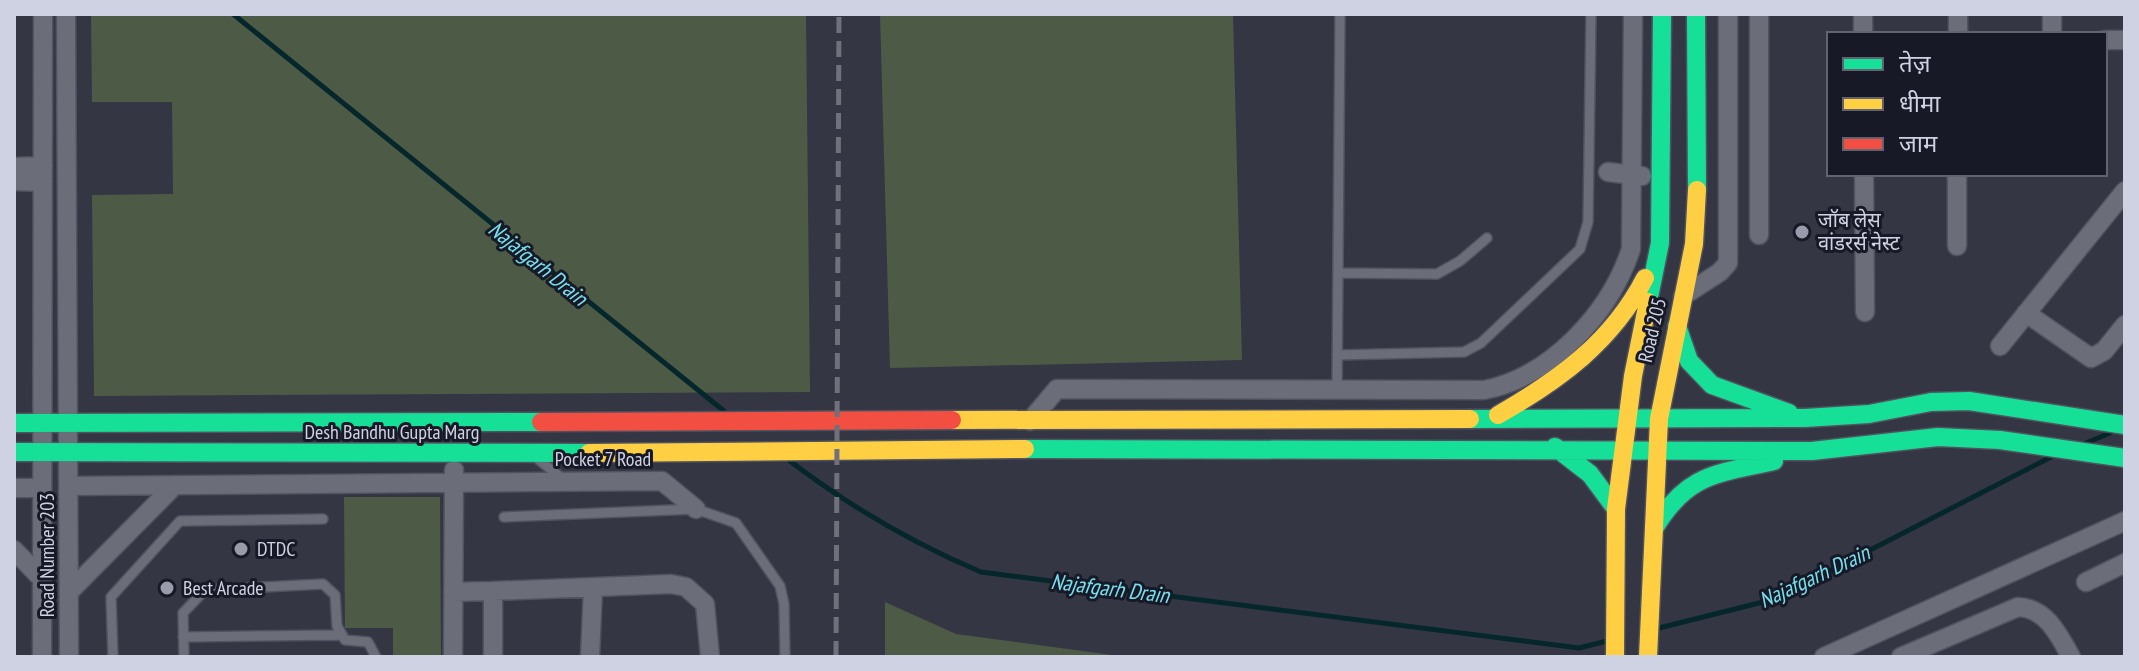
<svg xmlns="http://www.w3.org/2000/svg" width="2139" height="671" viewBox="0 0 2139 671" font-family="'PT Sans Narrow','Noto Sans Devanagari',sans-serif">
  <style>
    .green { fill: #4d5b46 }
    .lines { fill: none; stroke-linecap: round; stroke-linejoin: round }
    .stream { stroke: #05272b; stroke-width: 5 }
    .lane-casing { stroke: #50525f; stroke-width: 12 }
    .street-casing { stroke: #50525f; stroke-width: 21 }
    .fast-casing { stroke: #50525f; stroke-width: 21 }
    .slow-casing { stroke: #50525f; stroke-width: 21 }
    .jam-casing { stroke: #50525f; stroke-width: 21 }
    .lane { stroke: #6b6d79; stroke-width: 9 }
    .street { stroke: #6b6d79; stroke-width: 18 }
    .fast { stroke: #16e098; stroke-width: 18 }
    .slow { stroke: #ffcf43; stroke-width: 18 }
    .jam { stroke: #f24e42; stroke-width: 18 }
    .rail { stroke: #70717b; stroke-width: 5; stroke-dasharray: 16 8; stroke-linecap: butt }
    .poi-dot { fill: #999bab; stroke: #181926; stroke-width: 3 }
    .labels { text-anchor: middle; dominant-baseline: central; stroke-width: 6; stroke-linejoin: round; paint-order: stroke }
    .poi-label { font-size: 20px; fill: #cfd2e3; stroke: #181926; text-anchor: start }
    .street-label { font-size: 20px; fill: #cfd2e3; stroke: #181926 }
    .water-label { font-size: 22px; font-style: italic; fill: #75e1ee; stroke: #181926 }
  </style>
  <rect width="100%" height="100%" fill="#343644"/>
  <!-- green -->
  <path class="green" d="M91,14H806L810,392L94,396L92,195L173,194L172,102H92Z
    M880,14H1233L1242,360L890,368Z
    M344,497H440L441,657H393V628H345Z
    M885,602L956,634L1127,657H885Z"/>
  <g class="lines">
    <!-- stream -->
    <path class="stream" d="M233,14L724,411
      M2086,443L2110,433
      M786,458C847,505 910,542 981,572L1579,648L1607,641
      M1659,628L1775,599L2051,457"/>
    <!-- lane casing -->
    <g class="lane-casing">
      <path id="lane" d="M1338,273L1437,274L1460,261L1487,238
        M1337,355L1464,352L1481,343L1580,249L1588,222L1591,14
        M1337,390L1340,14
        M538,459L564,480
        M504,517L696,509L736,523L780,586L784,604L785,657
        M183,637L340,635
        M113,657L111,597L180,521L323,519
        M184,657L183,613L205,590L323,584L335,595L337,626L345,640L368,642L376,657"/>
    </g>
    <!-- street casing -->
    <g class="street-casing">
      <path id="street" d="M66,14L69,657
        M1863,14V34
        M1958,34V14
        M2052,34V14
        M2105,40H2125
        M14,167L43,166
        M1608,172L1642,176
        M1864,174L1865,312
        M14,181L43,182
        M1759,235V14
        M1957,246V174
        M1683,296L1720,272L1728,263V14
        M2026,313L2091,358L2104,351L2125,325
        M2000,346L2125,191
        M1030,421L1057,389L1484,390C1551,377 1610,313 1631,249L1633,14
        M69,486L662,481L696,509
        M14,488H42
        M14,550L42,579
        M2086,582L2125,563
        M493,591L671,584L686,587L705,604L710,657
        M69,592L174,486
        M453,592L493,591V657
        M42,657L43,14
        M453,657L454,470
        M590,657L593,588
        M1824,657L2125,521
        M1901,657L2018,607C2046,608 2059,635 2071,657"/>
    </g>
    <!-- fast casing -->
    <g class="fast-casing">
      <path id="fast" d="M1696,14L1697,190
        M1648,302L1660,243L1662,14
        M1677,326L1689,361L1712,385L1789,413
        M1470,419L1805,418L1869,414L1931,402L1969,401L2125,425
        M14,423L541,422
        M1555,447L1590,474L1616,509
        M1025,449L1812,451L1938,437L2000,440L2125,458
        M14,452L589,453
        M1655,527C1688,473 1717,474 1774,461"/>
    </g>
    <!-- slow casing -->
    <g class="slow-casing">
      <path id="slow" d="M1498,415C1559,380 1612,342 1645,278
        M952,420L1470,419
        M589,453L1025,449
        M1615,657L1616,509L1633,376L1648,302
        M1648,657L1659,419L1694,244L1697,190"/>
    </g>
    <!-- jam casing -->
    <g class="jam-casing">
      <path id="jam" d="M541,422L952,420"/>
    </g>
    <!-- lane -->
    <use href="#lane" class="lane"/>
    <!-- street -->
    <use href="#street" class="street"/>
    <!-- fast -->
    <use href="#fast" class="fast"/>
    <!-- slow -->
    <use href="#slow" class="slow"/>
    <!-- jam -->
    <use href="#jam" class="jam"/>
    <!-- rail -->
    <path class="rail" d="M836,657L839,14"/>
  </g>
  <!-- markers -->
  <g class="poi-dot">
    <circle cx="1802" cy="232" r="8"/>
    <circle cx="241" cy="549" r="8"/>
    <circle cx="167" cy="588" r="8"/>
  </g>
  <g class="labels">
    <!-- poi labels -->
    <g class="poi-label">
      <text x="1818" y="220">जॉब लेस<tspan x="1818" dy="23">वांडरर्स नेस्ट</tspan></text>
      <text x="257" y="549">DTDC</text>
      <text x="183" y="588">Best Arcade</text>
    </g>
    <!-- street labels -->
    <g class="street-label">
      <text transform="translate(1652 330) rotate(-77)">Road 205</text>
      <text x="392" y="432">Desh Bandhu Gupta Marg</text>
      <text x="603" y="459">Pocket 7 Road</text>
      <text transform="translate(47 555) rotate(-90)">Road Number 203</text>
    </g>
    <!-- water labels -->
    <g class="water-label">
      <text transform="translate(538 263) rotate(39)">Najafgarh Drain</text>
      <text transform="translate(1814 576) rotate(-25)">Najafgarh Drain</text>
      <text transform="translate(1110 588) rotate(7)">Najafgarh Drain</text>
    </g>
  </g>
  <!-- border -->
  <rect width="2139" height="671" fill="none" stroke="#cfd2e3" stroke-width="32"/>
  <!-- legend -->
  <rect x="1827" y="32" width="280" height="144" fill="#181926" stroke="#616372" stroke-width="2"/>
  <rect x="1843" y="58" width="40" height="12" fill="#16e098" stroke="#616372" stroke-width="2"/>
  <text x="1899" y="72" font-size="24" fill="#cfd2e3">तेज़</text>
  <rect x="1843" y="98" width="40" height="12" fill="#ffcf43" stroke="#616372" stroke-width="2"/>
  <text x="1899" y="112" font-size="24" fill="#cfd2e3">धीमा</text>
  <rect x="1843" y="138" width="40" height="12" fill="#f24e42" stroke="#616372" stroke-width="2"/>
  <text x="1899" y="152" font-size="24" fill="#cfd2e3">जाम</text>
</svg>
